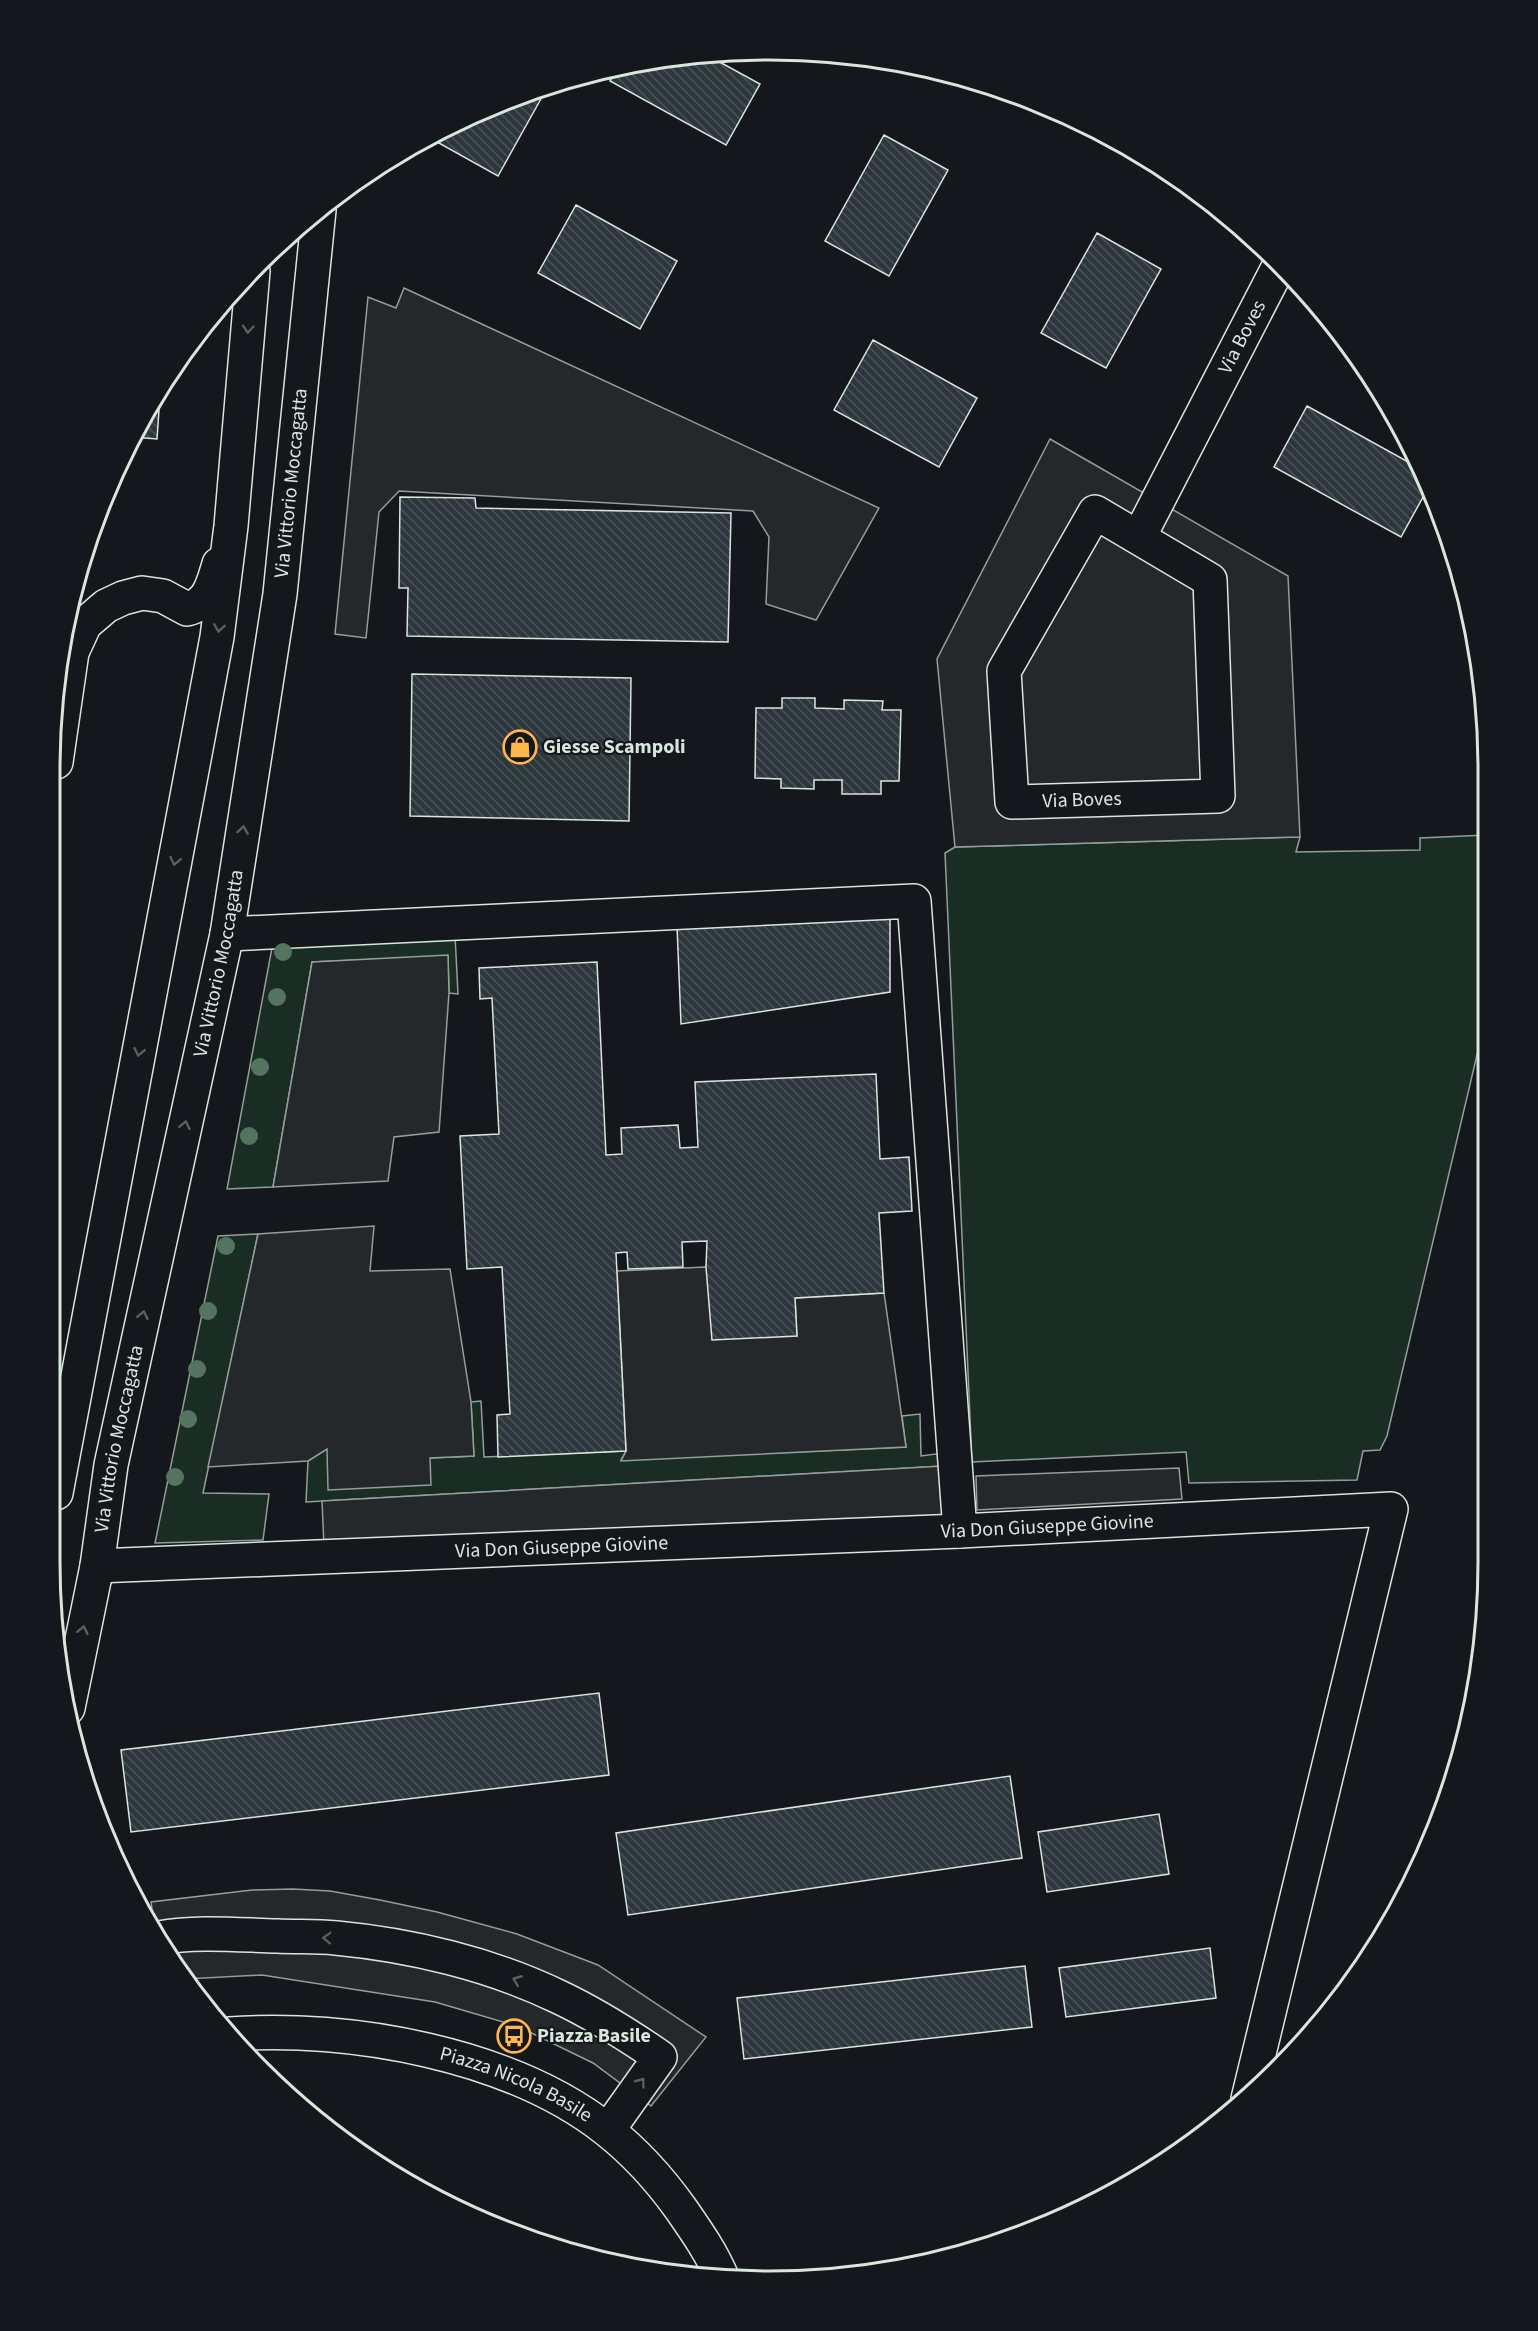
<svg xmlns="http://www.w3.org/2000/svg" width="1538" height="2331" viewBox="0 0 1538 2331" font-family="'Source Sans 3',sans-serif">
  <style>
    .green { fill: #1a2d24; stroke: #939e99; stroke-width: 1.5 }
    .parking { fill: #24282b; stroke: #939e99; stroke-width: 1.5 }
    .building { fill: url(#building-back-hatch); stroke: #d8e6dc; stroke-width: 1.5 }
    .lines { fill: none; stroke-linecap: round; stroke-linejoin: round }
    .minor-casing { stroke: #d8e6dc; stroke-width: 36 }
    .minor { stroke: #14181c; stroke-width: 33 }
    .tree { fill: #55745f }
    .oneway { stroke: #59605f }
    .labels { text-anchor: middle; dominant-baseline: central; stroke-width: 4.5; stroke-linejoin: round; paint-order: stroke }
    .street-label { font-size: 20px; fill: #d8e6dc; stroke: #14181c }
    .poi-label { font-size: 20px; font-weight: bold; fill: #d8e6dc; stroke: #14181c; text-anchor: start }
    .rim { fill: none; stroke: #d8e6dc; stroke-width: 3 }
  </style>
  <defs>
    <pattern id="building-back-hatch" width="6" height="6" patternUnits="userSpaceOnUse" patternTransform="scale(1.5)"><rect width="6" height="6" fill="#2c363c"/><path d="M-1 5l2 2M0 0l6 6M5-1l2 2" fill="none" stroke="#4a5358"/></pattern>
  </defs>
  <rect width="100%" height="100%" fill="#14181c"/>
  <!-- green -->
  <path class="green" d="M1486,835L1485,1021L1387,1436L1380,1450L1363,1451L1357,1480L1189,1483L1186,1452L972,1462L945,853L955,847L1300,837L1296,852L1420,850V838Z
    M455,935L458,994L449,993L448,956L312,962L273,1187L227,1189L274,937Z
    M258,1234L203,1493L269,1494L263,1540L155,1543L218,1236Z
    M481,1401L484,1457L626,1451L621,1460L906,1447L902,1416L920,1414L921,1456L943,1453V1466L306,1502L308,1461L328,1448L430,1458L474,1456L471,1402Z"/>
  <!-- parking -->
  <path class="parking" d="M404,288L879,508L816,620L766,604L769,537L753,511L399,491L379,512L366,638L335,634L368,297L396,308Z
    M1050,439L1288,576L1300,837L955,847L937,659Z
    M448,955L449,993L439,1132L394,1137L388,1181L273,1187L312,962Z
    M374,1226L370,1271L450,1269L471,1402L474,1456L430,1458L431,1485L328,1490L327,1449L308,1461L208,1467L258,1234Z
    M706,1267L797,1336L795,1298L884,1293L906,1447L621,1461L626,1451L617,1271Z
    M943,1466L944,1515L324,1546L322,1501Z
    M1179,1468L1182,1499L977,1510L976,1476Z
    M293,1889L330,1891L380,1900L437,1912L517,1934L598,1965L706,2037L651,2106L593,2063L517,2026L435,2002L262,1975L185,1979L171,1962L155,1929L151,1902L252,1890Z"/>
  <!-- building -->
  <path class="building" d="M705,54L760,84L726,145L610,81L617,68Z
    M547,88L498,176L437,142L446,127L451,124Z
    M884,135L948,170L889,276L825,241Z
    M576,205L677,261L640,329L538,273Z
    M1097,233L1161,269L1106,368L1041,333Z
    M873,340L977,398L939,467L834,410Z
    M160,396L157,439L133,437Z
    M1307,406L1421,469L1428,488L1401,537L1274,467Z
    M400,497L475,498L476,508L731,513L728,642L407,636L408,588H399Z
    M412,674L631,678L629,821L410,816Z
    M782,698H815V708L844,709V700L883,701L882,710H901L899,781H881V794H842V780H814V789L781,788V779L755,778L756,708H782Z
    M890,916V992L681,1024L677,926Z
    M597,962L606,1155L622,1154L621,1128L678,1125L680,1148L698,1147L695,1082L876,1074L880,1159L909,1157L912,1211L879,1213L884,1293L795,1298L797,1336L712,1340L706,1267L707,1241L682,1242L683,1267L628,1269L627,1252L616,1253L626,1451L498,1457L497,1415L510,1414L502,1267L467,1269L460,1136L499,1134L492,998L480,999L479,968Z
    M599,1693L609,1775L131,1832L121,1750Z
    M1010,1776L1022,1858L628,1915L616,1833Z
    M1159,1814L1169,1874L1047,1892L1038,1832Z
    M1210,1948L1216,1998L1066,2017L1059,1968Z
    M1025,1966L1032,2027L744,2059L737,1998Z"/>
  <g class="lines">
    <!-- minor casing -->
    <g class="minor-casing">
      <g id="minor">
        <path d="M1095,512L1210,580L1218,796L1012,802L1004,671Z"/>
        <path id="s1" d="M1139,537L1279,266"/>
        <path d="M56,762L72,652L85,624L106,606L123,598L142,593L163,596L187,609C209,604 213,584 219,564"/>
        <path d="M227,934L914,901L960,1531"/>
        <path d="M56,1493L217,637L231,526L253,271"/>
        <path id="s2" d="M97,1566L960,1531L1391,1509L1248,2099"/>
        <path id="s3" d="M68,1708L97,1566L111,1465L227,934L280,594L319,210"/>
        <path d="M159,1938C197,1931 238,1935 277,1936C296,1937 316,1936 336,1938C411,1945 491,1964 559,1997C595,2014 628,2035 660,2057L608,2130"/>
        <path id="s4" d="M230,2034C349,2025 511,2054 607,2130C635,2152 661,2181 681,2209C697,2232 713,2255 723,2280"/>
      </g>
    </g>
    <!-- minor -->
    <use href="#minor" class="minor"/>
  </g>
  <!-- trees -->
  <g class="tree">
    <circle cx="283" cy="952" r="9"/>
    <circle cx="277" cy="997" r="9"/>
    <circle cx="260" cy="1067" r="9"/>
    <circle cx="249" cy="1136" r="9"/>
    <circle cx="226" cy="1246" r="9"/>
    <circle cx="208" cy="1311" r="9"/>
    <circle cx="197" cy="1369" r="9"/>
    <circle cx="188" cy="1419" r="9"/>
    <circle cx="175" cy="1477" r="9"/>
  </g>
  <!-- one-way arrows -->
  <defs><path id="oneway-chevron" d="M-2-3.5L2.5 0L-2 3.5" fill="none" stroke-width="1.6" stroke-linecap="round" stroke-linejoin="round" transform="scale(1.5)"/></defs>
  <g class="oneway">
    <use href="#oneway-chevron" transform="translate(248 329) rotate(95)"/>
    <use href="#oneway-chevron" transform="translate(219 628) rotate(99)"/>
    <use href="#oneway-chevron" transform="translate(243 830) rotate(-81)"/>
    <use href="#oneway-chevron" transform="translate(175 861) rotate(101)"/>
    <use href="#oneway-chevron" transform="translate(139 1052) rotate(101)"/>
    <use href="#oneway-chevron" transform="translate(185 1125) rotate(-78)"/>
    <use href="#oneway-chevron" transform="translate(143 1315) rotate(-78)"/>
    <use href="#oneway-chevron" transform="translate(83 1630) rotate(-78)"/>
    <use href="#oneway-chevron" transform="translate(327 1938) rotate(-178)"/>
    <use href="#oneway-chevron" transform="translate(517 1980) rotate(-158)"/>
    <use href="#oneway-chevron" transform="translate(641 2082) rotate(-53)"/>
  </g>
  <!-- icons -->
  <defs>
    <g id="shop-ring" transform="scale(1.725)"><circle r="9.5" fill="#14181c" stroke="#ffb74d" stroke-width="1.5"/><path d="M-5-2.5h2.3a2.7 3.5 0 0 1 5.4 0H5L5.5 6h-11ZM-1.5-2.5h3a1.5 2.3 0 0 0-3 0Z" fill="#ffb74d"/></g>
    <g id="bus-ring" transform="scale(1.725)"><circle r="9.5" fill="#14181c" stroke="#ffb74d" stroke-width="1.5"/><path d="M-5-6H5V4H4V6H2V4H-2V6H-4V4H-5ZM-3.5-4V0h7V-4ZM-3.5 1.2v1.5H-2V1.2ZM2 1.2v1.5H3.5V1.2Z" fill="#ffb74d"/></g>
  </defs>
  <g fill-rule="evenodd">
    <use href="#shop-ring" x="520" y="747"/>
    <use href="#bus-ring" x="514" y="2036"/>
  </g>
  <g class="labels">
    <!-- street labels -->
    <g class="street-label">
      <text stroke="none"><textPath href="#s1" startOffset="225">Via Boves</textPath></text>
      <text stroke="none"><textPath href="#s3" startOffset="1246">Via Vittorio Moccagatta</textPath></text>
      <text transform="translate(1082 800) rotate(-2)">Via Boves</text>
      <text stroke="none"><textPath href="#s3" startOffset="760">Via Vittorio Moccagatta</textPath></text>
      <text stroke="none"><textPath href="#s3" startOffset="274">Via Vittorio Moccagatta</textPath></text>
      <text stroke="none"><textPath href="#s2" startOffset="951">Via Don Giuseppe Giovine</textPath></text>
      <text stroke="none"><textPath href="#s2" startOffset="465">Via Don Giuseppe Giovine</textPath></text>
      <text stroke="none"><textPath href="#s4" startOffset="294">Piazza Nicola Basile</textPath></text>
    </g>
    <!-- poi labels -->
    <g class="poi-label">
      <text x="543" y="747">Giesse Scampoli</text>
      <text x="537" y="2036">Piazza Basile</text>
    </g>
  </g>
  <!-- crop -->
  <path d="M0 0H1538V2331H0ZM769 60H769A709 709 0 0 1 1478 769V1562A709 709 0 0 1 769 2271H769A709 709 0 0 1 60 1562V769A709 709 0 0 1 769 60Z" fill="#14181c" fill-rule="evenodd"/>
  <path class="rim" d="M769 60H769A709 709 0 0 1 1478 769V1562A709 709 0 0 1 769 2271H769A709 709 0 0 1 60 1562V769A709 709 0 0 1 769 60Z"/>
</svg>
